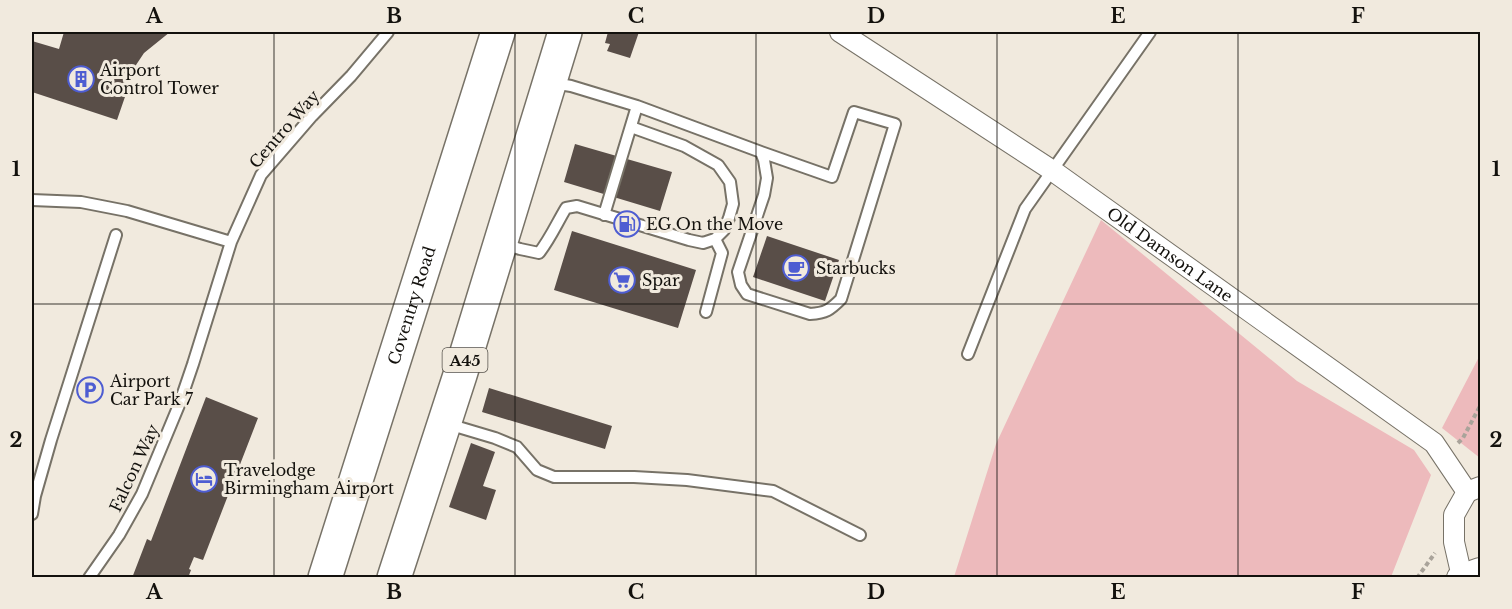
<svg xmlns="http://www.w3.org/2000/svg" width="1512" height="609" viewBox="0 0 1512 609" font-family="'Libre Baskerville',serif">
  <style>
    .green { fill: #edbabc }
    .building { fill: #594e48 }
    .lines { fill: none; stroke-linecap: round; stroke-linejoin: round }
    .service-casing { stroke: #777267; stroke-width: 14 }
    .minor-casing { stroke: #777267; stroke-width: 22 }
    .tertiary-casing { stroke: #777267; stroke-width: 28 }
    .trunk-casing { stroke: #777267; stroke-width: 36 }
    .path { stroke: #a9a39a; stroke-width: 4; stroke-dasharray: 4.5 3; stroke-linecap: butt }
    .service { stroke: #fff; stroke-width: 10 }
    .minor { stroke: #fff; stroke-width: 20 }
    .tertiary { stroke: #fff; stroke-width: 26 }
    .trunk { stroke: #fff; stroke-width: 33 }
    .grid { fill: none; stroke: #13110d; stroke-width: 1.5; stroke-opacity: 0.55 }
    .labels { text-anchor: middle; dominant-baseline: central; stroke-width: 6; stroke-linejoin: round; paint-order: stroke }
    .shield { fill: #f1eade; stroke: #56524c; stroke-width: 1.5 }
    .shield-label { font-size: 15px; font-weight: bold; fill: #13110d }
    .poi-label { font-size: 16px; fill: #13110d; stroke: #f1eade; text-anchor: start }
    .street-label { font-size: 16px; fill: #13110d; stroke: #f1eade }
    .neatline { fill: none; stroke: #13110d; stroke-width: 2 }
    .grid-label { font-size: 20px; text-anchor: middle; font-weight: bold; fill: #13110d }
  </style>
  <rect width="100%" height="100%" fill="#f1eade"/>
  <!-- green -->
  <path class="green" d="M1101,220L1297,381L1414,450L1431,475L1391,577H954L996,444Z
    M1480,355V458L1442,428Z"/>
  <!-- building -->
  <path class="building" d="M64,32H170L144,53L136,65L117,120L32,92V41L59,49Z
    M608,32H639L630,58L607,51L610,44L605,43Z
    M575,144L672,172L660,211L564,182Z
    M572,231L696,270L678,328L554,290Z
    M767,236L839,260L825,301L753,277Z
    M489,388L612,426L605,449L482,412Z
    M206,397L258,418L203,560L194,557L189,569L191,570L188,578H132L147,539L151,541Z
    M471,443L495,452L483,486L496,490L486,520L449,507Z"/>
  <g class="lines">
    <!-- service casing -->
    <g class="service-casing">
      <path id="service" d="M553,83L571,86L637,106L761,152
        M854,112L895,124L841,299C830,310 826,313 810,314L747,294L741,285L738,272L764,195L767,178L764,160L761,152L832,177Z
        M32,200L81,202L127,211L231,242
        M604,215L637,106
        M504,244L520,249L539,253C550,239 557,223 566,208L577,206L689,240L703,243L715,239L724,230L729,218L733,204L730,182L718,165L684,146L631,127
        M706,312L722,253L715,239
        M968,354L1025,209L1150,32
        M448,424L495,438L517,447L537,470L554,477H634L687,480L773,491L860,535
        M32,514L35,496L51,440L116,235
        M89,578L119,535L142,494L179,405L193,364L231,242L261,175L312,116L351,76L388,32"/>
    </g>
    <!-- minor casing -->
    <g class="minor-casing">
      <g id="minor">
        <path id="s1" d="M840,32L1053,171L1434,443L1467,492L1480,487"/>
        <path d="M1462,577L1454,542V515L1467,492"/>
      </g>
    </g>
    <!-- tertiary casing -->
    <g class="tertiary-casing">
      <path id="tertiary" d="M1460,578L1480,571"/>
    </g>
    <!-- trunk casing -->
    <g class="trunk-casing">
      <g id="trunk">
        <path id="s2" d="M325,578L498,32"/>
        <path d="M394,578L460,375L565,32"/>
      </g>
    </g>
    <!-- path -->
    <path class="path" d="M1458,443L1463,438L1480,406
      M1417,578L1435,553"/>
    <!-- service -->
    <use href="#service" class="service"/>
    <!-- minor -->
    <use href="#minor" class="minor"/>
    <!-- tertiary -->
    <use href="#tertiary" class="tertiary"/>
    <!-- trunk -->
    <use href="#trunk" class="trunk"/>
  </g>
  <!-- grid -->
  <path class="grid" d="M274,32V578M515,32V578M756,32V578M997,32V578M1238,32V578M32,304H1480"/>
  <!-- icons -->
  <defs>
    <g id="building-ring" transform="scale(1.35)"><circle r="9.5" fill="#f1eade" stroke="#4e5dd2" stroke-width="1.5"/><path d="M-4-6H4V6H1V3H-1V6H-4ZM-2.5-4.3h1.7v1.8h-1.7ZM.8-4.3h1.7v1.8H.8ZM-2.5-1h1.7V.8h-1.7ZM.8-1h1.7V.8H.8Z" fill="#4e5dd2"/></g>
    <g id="fuel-ring" transform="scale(1.35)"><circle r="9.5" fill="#f1eade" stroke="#4e5dd2" stroke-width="1.5"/><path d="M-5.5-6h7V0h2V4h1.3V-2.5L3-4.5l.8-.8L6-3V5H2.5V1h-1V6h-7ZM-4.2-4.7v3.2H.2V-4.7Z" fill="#4e5dd2"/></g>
    <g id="cafe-ring" transform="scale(1.35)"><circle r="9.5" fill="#f1eade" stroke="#4e5dd2" stroke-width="1.5"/><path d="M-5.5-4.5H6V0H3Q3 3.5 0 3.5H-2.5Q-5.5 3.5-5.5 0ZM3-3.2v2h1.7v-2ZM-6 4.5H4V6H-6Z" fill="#4e5dd2"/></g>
    <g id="supermarket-ring" transform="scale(1.35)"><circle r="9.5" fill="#f1eade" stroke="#4e5dd2" stroke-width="1.5"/><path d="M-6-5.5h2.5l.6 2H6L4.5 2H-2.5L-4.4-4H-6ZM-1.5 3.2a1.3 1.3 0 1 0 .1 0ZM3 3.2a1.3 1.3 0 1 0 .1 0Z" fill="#4e5dd2"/></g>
    <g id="parking-ring" transform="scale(1.35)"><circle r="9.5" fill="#f1eade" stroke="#4e5dd2" stroke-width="1.5"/><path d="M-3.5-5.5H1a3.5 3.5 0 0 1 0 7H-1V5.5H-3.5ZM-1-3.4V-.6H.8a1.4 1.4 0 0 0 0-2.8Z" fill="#4e5dd2"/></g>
    <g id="hotel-ring" transform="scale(1.35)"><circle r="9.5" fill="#f1eade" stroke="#4e5dd2" stroke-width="1.5"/><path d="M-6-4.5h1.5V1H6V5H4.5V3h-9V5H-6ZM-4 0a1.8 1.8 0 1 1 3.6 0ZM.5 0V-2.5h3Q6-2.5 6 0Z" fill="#4e5dd2"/></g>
  </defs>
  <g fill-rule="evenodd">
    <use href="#building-ring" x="81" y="79"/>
    <use href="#fuel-ring" x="627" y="224"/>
    <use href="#cafe-ring" x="796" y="268"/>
    <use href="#supermarket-ring" x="622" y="280"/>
    <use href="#parking-ring" x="90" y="390"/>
    <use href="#hotel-ring" x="204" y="479"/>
  </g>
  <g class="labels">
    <!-- shield labels -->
    <rect class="shield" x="442.5" y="348" width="45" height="24" rx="4.5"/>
    <g class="shield-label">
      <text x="465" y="360">A45</text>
    </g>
    <!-- poi labels -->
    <g class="poi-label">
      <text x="100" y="70">Airport<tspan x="100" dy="18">Control Tower</tspan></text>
      <text x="646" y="224">EG On the Move</text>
      <text x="816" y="268">Starbucks</text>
      <text x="642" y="280">Spar</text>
      <text x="110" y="381">Airport<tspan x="110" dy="18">Car Park 7</tspan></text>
      <text x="224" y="470">Travelodge<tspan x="224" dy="18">Birmingham Airport</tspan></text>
    </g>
    <!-- street labels -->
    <g class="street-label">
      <text transform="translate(284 129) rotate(-49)">Centro Way</text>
      <text stroke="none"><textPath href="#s1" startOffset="398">Old Damson Lane</textPath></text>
      <text stroke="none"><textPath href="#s2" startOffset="286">Coventry Road</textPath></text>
      <text transform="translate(134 468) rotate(-65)">Falcon Way</text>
    </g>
  </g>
  <!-- border -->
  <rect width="1512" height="609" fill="none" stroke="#f1eade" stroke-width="66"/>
  <rect x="33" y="33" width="1446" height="543" class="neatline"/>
  <g class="grid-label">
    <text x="154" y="23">A</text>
    <text x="394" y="23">B</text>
    <text x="636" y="23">C</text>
    <text x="876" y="23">D</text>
    <text x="1118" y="23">E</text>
    <text x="1358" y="23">F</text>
    <text x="16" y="176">1</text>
    <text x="1496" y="176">1</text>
    <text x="16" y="447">2</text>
    <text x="1496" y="447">2</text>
    <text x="154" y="599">A</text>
    <text x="394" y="599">B</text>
    <text x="636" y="599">C</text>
    <text x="876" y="599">D</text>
    <text x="1118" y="599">E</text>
    <text x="1358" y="599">F</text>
  </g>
</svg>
